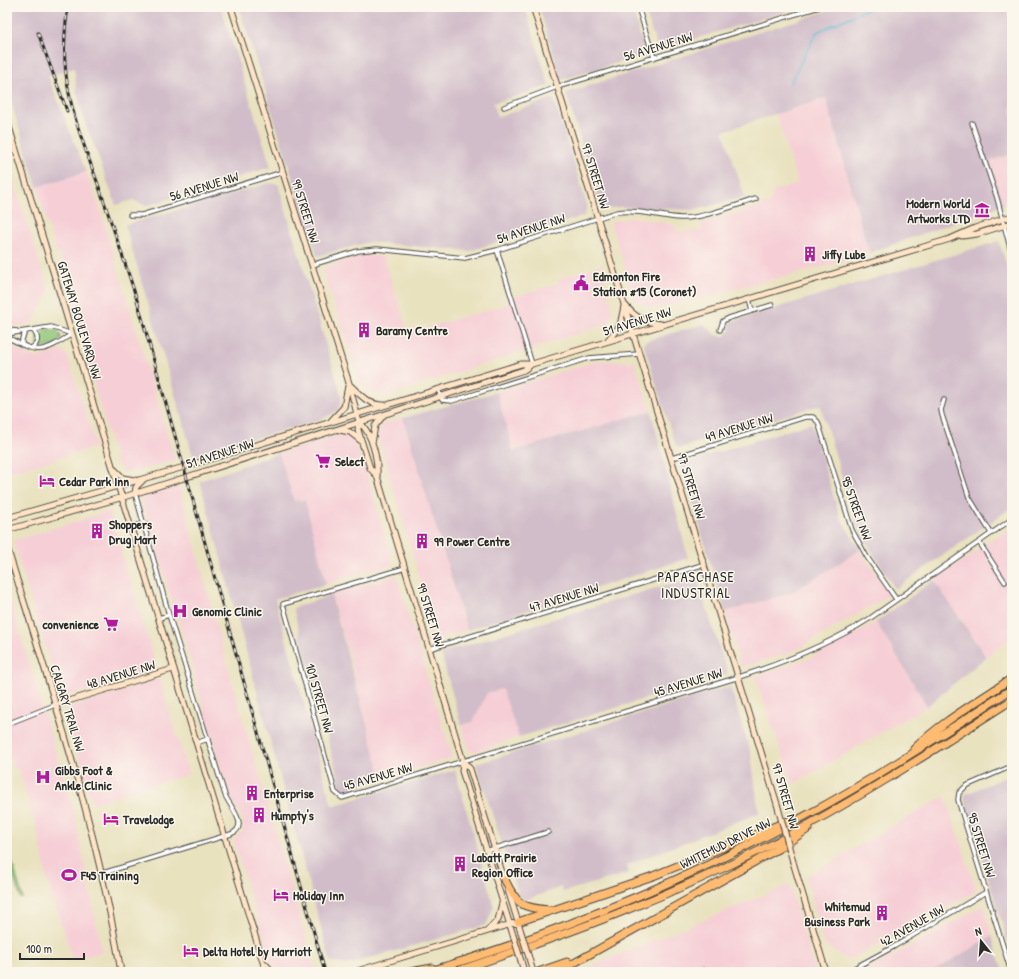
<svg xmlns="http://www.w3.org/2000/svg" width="1019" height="979" viewBox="0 0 1019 979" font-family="'Patrick Hand',sans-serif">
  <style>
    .built { fill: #f6cfd6 }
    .industrial { fill: #d1bdc9 }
    .green { fill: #90c87b; stroke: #5e7a53 }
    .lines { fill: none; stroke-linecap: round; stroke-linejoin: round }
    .stream { stroke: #56c0d2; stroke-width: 1.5 }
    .street-casing { stroke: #484641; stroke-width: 5.5 }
    .secondary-casing { stroke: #484641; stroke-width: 7 }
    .highway-casing { stroke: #484641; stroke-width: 9 }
    .street { stroke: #fff; stroke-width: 3.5 }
    .secondary { stroke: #ffe4c6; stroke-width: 5 }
    .highway { stroke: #ffbb71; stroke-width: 7 }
    .rail-casing { stroke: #2b2b2b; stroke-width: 3 }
    .rail { stroke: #fbf7ec; stroke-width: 1.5; stroke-dasharray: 4.5; stroke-linecap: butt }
    .secondary-bridge-casing { stroke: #484641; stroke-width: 7; stroke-linecap: butt }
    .secondary-bridge { stroke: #ffe4c6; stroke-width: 5 }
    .labels { text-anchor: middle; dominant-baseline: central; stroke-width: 3; stroke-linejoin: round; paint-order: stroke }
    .street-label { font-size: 13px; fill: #2b2b2b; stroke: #fbf7ec }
    .poi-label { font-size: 13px; font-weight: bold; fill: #2b2b2b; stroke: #fbf7ec; text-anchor: start }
    .neighbourhood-label { font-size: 14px; letter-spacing: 1px; fill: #2b2b2b; stroke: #fbf7ec }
  </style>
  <rect width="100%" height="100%" fill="#fbf7ec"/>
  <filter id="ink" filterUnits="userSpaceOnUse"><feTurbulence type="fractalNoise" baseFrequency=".025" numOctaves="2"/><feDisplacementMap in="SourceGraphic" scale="8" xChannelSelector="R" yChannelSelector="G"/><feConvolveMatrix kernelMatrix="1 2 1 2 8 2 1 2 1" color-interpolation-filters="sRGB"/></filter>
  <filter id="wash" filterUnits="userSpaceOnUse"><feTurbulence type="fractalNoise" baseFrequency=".012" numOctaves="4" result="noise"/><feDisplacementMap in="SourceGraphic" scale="16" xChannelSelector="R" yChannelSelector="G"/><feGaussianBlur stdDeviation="0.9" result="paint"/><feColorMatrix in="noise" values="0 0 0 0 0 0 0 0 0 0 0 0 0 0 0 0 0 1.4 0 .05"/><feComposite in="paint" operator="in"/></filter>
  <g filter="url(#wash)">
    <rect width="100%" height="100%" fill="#e9e2bf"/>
    <!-- built -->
    <path class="built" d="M827,98L869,253L823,267L665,306L650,308L635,299L610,222L634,217L673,225L678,232L702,231L701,224L770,203L773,191L798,184L776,114Z
      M1012,154V202L1003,205L990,161Z
      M7,161L49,291L32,323L25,325L8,326Z
      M86,172L99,207L175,460L135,471H123L117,464L88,365L92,363L60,253L57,254L37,187Z
      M363,255L384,257L408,333L508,304L507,299L559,283L558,279L601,265L613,313L607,324L388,395L372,393L361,383L322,269Z
      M7,343L34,358L59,350L67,354L96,447L7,473Z
      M606,361L634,362L651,411L512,452L497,392L590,363Z
      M403,418L452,572L467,630L437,639L378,435L382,424Z
      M338,434L349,436L354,442L366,471L393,565L351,575L326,584L305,500L294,501L279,453Z
      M179,487L222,646L315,971H287L277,967L271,962L233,840L243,831L244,821L227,792L189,656L141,500L145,494Z
      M109,511L157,669L61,698L13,541Z
      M1012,527V636L986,657L934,580Z
      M860,550L889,595L794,651L741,667L725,612L791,593Z
      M396,575L452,756L451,758L382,779L363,713L351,660L331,595Z
      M7,591L75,816L102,952L73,960L49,886L36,825L18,768L14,769L7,746Z
      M876,622L927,706L793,784L755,677L813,657Z
      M159,679L189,774L93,803L64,709Z
      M503,689L519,737L475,752L469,750L461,725L473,722L487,693Z
      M945,796L977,891L848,960L824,944L806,877Z
      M789,885L815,972H577Z
      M984,905L992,936L932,972H864Z"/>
    <!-- industrial -->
    <path class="industrial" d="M7,7H221L271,167L146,206L133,200L116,205L84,119L77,93L74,68L48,76L86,172L37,187L7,89Z
      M239,7H525L549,86L493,103L498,117L553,98L587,205L584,216L469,251L369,242L317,256Z
      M539,7H631L646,54L561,80Z
      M644,7H800L658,50Z
      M839,7H1006L1012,26V154L990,161L1003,205L869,253L826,98L723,131L745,197L693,210L619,207L602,210L566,93Z
      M269,183L278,184L341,395V402L337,411L320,420L193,456L125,225Z
      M999,241L1012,283V507L895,589L857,526L820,405L680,448L675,444L644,345L646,341L704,324L715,335L724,336L730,331V322Z
      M497,392L513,451L651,411L688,558L467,630L403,418Z
      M811,423L840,517L860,550L791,593L725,612L681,464Z
      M279,453L294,501L305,500L326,584L275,599L332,806L455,770L494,907L486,925L346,965L330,961L200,481Z
      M696,576L728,674L519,737L502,689L487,693L473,722L461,725L441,653Z
      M934,580L986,657L927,706L876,622Z
      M331,595L382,779L342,793L293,608Z
      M730,686L751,754L759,813L627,865L629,873L563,892L561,887L525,900L519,896L476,764Z
      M1012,774V956L964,798L966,794Z
      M992,936L1003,972H932Z"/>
    <!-- green -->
    <path class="green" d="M44,330C51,329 60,329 61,338L55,345L38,349L37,333Z
      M7,845L23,898L21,899L11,870L7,871Z"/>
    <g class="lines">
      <!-- stream -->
      <path class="stream" d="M790,83L817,32L872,7"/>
    </g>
  </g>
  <g filter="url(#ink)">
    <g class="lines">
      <!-- street casing -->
      <g class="street-casing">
        <path id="street" d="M638,7L654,58
          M1010,7L1012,13
          M504,107L557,87L819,7
          M972,123L997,198L1012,255
          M7,143L13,141
          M130,215H142L283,172
          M497,250L532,364
          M312,266L318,263L358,251L377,249L465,258L497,250L617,212C639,209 660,217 681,218C701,219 736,205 756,199
          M749,299L752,311
          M7,330L17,331
          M720,330L723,321L729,318L772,305
          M7,334L51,327L72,334
          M7,337C39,354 41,354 72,334
          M22,345V339L26,331
          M31,348C39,344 39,337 33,330
          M438,389L442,400L452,401L589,358L639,354
          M944,400L941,410L942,415L969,497L991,533
          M672,458L805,417H813L818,422L852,530L867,557L896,599
          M132,527L145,523
          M979,542L1005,582
          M405,568L283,604L335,792L342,798L739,677C785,662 828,645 869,619L1012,519
          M159,618L169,615
          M429,649L705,564
          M7,724L55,705
          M196,743L208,739
          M486,851L548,832
          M103,873L231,834C250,826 230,807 225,795L169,615L135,493
          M703,970V972
          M847,972L895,946L986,892
          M1011,972L958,800L959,793L966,786L1012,766"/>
      </g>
      <!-- secondary casing -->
      <g class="secondary-casing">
        <path id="secondary" d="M231,7L349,383L359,422L358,430L363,446L370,468L377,476
          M533,7L777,804
          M7,120L266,972
          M962,236L977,234L1012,223
          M625,305C636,318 644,322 661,324
          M607,341L620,326L624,306
          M349,384C360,395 368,405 384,405
          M331,421L344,407L348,386
          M359,422C372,432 378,460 377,476L463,761L462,771L513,935
          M339,430L350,432L360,440
          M372,443L375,426L383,416
          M115,470L123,478L135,480
          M135,493L136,487L144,479
          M7,518L184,467L521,364H532
          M7,530L127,496L524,370L532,364L950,239L975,228L1012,216
          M7,547C50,687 97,826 121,972
          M55,705L173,669
          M463,761L470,769L505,882
          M793,862L826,972
          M508,890L521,932
          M488,930L498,920L502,903
          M529,958L533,972
          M521,961L524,972
          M264,963L273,972
          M354,972L518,922"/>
      </g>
      <!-- highway casing -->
      <g class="highway-casing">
        <path id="highway" d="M914,749C942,721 979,701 1012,678
          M505,880C517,905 522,908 550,910
          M518,922L653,876L788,821
          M410,972L432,968
          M427,972C558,933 684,881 805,816C876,778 944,733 1012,689
          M454,972C566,935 677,894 782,839C861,797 937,748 1012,700
          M538,972L567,962
          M558,972L783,846L809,828"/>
      </g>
      <!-- street -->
      <use href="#street" class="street"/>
      <!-- secondary -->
      <use href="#secondary" class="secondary"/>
      <!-- highway -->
      <use href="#highway" class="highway"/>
      <!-- rail casing -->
      <g class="rail-casing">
        <path id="rail" d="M68,7C56,78 76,123 99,187C112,225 125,262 137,300L325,972
          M38,33L67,111"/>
      </g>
      <!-- rail -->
      <use href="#rail" class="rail"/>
      <!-- secondary-bridge casing -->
      <g class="secondary-bridge-casing">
        <path id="secondary-bridge" d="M777,804L793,862
          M521,932L529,958
          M513,935L521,961"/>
      </g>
      <!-- secondary-bridge -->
      <use href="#secondary-bridge" class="secondary-bridge"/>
    </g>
  </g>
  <!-- icons -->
  <defs>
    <g id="museum-bare" transform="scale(1.2)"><path d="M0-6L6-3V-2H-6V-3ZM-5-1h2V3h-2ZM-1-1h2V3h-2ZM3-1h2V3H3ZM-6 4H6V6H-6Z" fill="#b5179e" stroke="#fbf7ec" stroke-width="2.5" paint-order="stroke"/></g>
    <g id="building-bare" transform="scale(1.2)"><path d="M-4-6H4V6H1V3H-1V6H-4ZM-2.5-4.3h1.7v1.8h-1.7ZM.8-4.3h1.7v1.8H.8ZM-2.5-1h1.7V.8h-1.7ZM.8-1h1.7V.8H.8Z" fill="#b5179e" stroke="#fbf7ec" stroke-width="2.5" paint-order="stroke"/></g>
    <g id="civic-bare" transform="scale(1.2)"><path d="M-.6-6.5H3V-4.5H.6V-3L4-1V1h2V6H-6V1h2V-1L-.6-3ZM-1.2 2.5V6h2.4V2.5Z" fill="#b5179e" stroke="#fbf7ec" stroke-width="2.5" paint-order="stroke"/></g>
    <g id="supermarket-bare" transform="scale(1.2)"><path d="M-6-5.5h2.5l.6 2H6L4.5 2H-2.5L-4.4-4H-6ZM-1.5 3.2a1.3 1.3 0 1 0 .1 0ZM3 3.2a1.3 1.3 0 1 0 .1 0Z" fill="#b5179e" stroke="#fbf7ec" stroke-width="2.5" paint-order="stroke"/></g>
    <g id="hotel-bare" transform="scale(1.2)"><path d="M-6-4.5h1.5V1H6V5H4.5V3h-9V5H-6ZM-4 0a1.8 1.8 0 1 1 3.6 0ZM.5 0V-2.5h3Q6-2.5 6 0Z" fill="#b5179e" stroke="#fbf7ec" stroke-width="2.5" paint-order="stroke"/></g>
    <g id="hospital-bare" transform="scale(1.2)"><path d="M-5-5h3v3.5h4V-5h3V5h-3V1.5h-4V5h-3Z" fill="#b5179e" stroke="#fbf7ec" stroke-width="2.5" paint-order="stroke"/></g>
    <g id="stadium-bare" transform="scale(1.2)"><path d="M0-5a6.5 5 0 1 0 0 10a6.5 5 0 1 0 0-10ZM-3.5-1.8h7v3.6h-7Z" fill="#b5179e" stroke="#fbf7ec" stroke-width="2.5" paint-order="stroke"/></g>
  </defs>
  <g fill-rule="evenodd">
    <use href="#museum-bare" x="982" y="210"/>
    <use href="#building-bare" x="810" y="254"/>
    <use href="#civic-bare" x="581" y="283"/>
    <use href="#building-bare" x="364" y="330"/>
    <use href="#supermarket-bare" x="323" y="461"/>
    <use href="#hotel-bare" x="47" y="481"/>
    <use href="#building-bare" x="97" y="531"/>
    <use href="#building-bare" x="422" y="541"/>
    <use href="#hospital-bare" x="180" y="611"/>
    <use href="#supermarket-bare" x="111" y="624"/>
    <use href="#hospital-bare" x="43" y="777"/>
    <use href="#building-bare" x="252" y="793"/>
    <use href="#building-bare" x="259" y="815"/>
    <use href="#hotel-bare" x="111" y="819"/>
    <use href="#building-bare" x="460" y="864"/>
    <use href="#stadium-bare" x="69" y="875"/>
    <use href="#hotel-bare" x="281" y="895"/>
    <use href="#building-bare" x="882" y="913"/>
    <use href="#hotel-bare" x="191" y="951"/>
  </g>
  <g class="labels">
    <!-- street labels -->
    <g class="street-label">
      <text transform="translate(658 46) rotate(-17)">56 AVENUE NW</text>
      <text transform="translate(596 176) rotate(73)">97 STREET NW</text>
      <text transform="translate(204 186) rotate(-17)">56 AVENUE NW</text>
      <text transform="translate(306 211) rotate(73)">99 STREET NW</text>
      <text transform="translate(531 228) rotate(-18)">54 AVENUE NW</text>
      <text transform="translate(80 320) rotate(73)">GATEWAY BOULEVARD NW</text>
      <text transform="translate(637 321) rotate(-17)">51 AVENUE NW</text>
      <text transform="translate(739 427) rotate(-17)">49 AVENUE NW</text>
      <text transform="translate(220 453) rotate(-18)">51 AVENUE NW</text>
      <text transform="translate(692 486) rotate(73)">97 STREET NW</text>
      <text transform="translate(857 508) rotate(70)">95 STREET NW</text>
      <text transform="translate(564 597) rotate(-17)">47 AVENUE NW</text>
      <text transform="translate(431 615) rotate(73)">99 STREET NW</text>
      <text transform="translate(121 674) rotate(-17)">48 AVENUE NW</text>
      <text transform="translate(688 682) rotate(-17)">45 AVENUE NW</text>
      <text transform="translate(320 698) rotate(74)">101 STREET NW</text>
      <text transform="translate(68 708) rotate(73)">CALGARY TRAIL NW</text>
      <text transform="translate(378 776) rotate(-16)">45 AVENUE NW</text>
      <text transform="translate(786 796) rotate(74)">97 STREET NW</text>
      <text transform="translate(725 843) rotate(-26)">WHITEMUD DRIVE NW</text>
      <text transform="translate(982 845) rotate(73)">95 STREET NW</text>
      <text transform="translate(912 925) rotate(-30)">42 AVENUE NW</text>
    </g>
    <!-- poi labels -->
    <g class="poi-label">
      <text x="970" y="203" text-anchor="end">Modern World<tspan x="970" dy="15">Artworks LTD</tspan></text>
      <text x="822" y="254">Jiffy Lube</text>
      <text x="593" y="276">Edmonton Fire<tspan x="593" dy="15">Station #15 (Coronet)</tspan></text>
      <text x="376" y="330">Baramy Centre</text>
      <text x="335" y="461">Select</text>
      <text x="59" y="481">Cedar Park Inn</text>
      <text x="109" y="524">Shoppers<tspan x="109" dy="15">Drug Mart</tspan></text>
      <text x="434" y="541">99 Power Centre</text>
      <text x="192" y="611">Genomic Clinic</text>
      <text x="99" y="624" text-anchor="end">convenience</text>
      <text x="55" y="770">Gibbs Foot &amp;<tspan x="55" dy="15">Ankle Clinic</tspan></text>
      <text x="264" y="793">Enterprise</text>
      <text x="271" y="815">Humpty's</text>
      <text x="123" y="819">Travelodge</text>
      <text x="472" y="857">Labatt Prairie<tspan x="472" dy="15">Region Office</tspan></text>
      <text x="81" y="875">F45 Training</text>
      <text x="293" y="895">Holiday Inn</text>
      <text x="870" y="906" text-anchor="end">Whitemud<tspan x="870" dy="15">Business Park</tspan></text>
      <text x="203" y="951">Delta Hotel by Marriott</text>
    </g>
    <!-- neighbourhood labels -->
    <g class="neighbourhood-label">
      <text x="696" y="576">PAPASCHASE<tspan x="696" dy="16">INDUSTRIAL</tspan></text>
    </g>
  </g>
  <!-- margin -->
  <rect width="1019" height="979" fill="none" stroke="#fbf7ec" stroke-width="24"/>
  <!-- north arrow -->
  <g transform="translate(981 941) rotate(343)" stroke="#fbf7ec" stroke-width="3" paint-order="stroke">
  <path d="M0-3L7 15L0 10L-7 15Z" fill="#2b2b2b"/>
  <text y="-6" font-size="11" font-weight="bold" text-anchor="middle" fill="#2b2b2b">N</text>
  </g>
  <!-- scale -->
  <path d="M20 953v6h64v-6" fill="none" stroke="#2b2b2b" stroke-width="2"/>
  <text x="26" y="953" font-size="12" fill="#2b2b2b" stroke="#fbf7ec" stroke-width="3" paint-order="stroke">100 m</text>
</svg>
